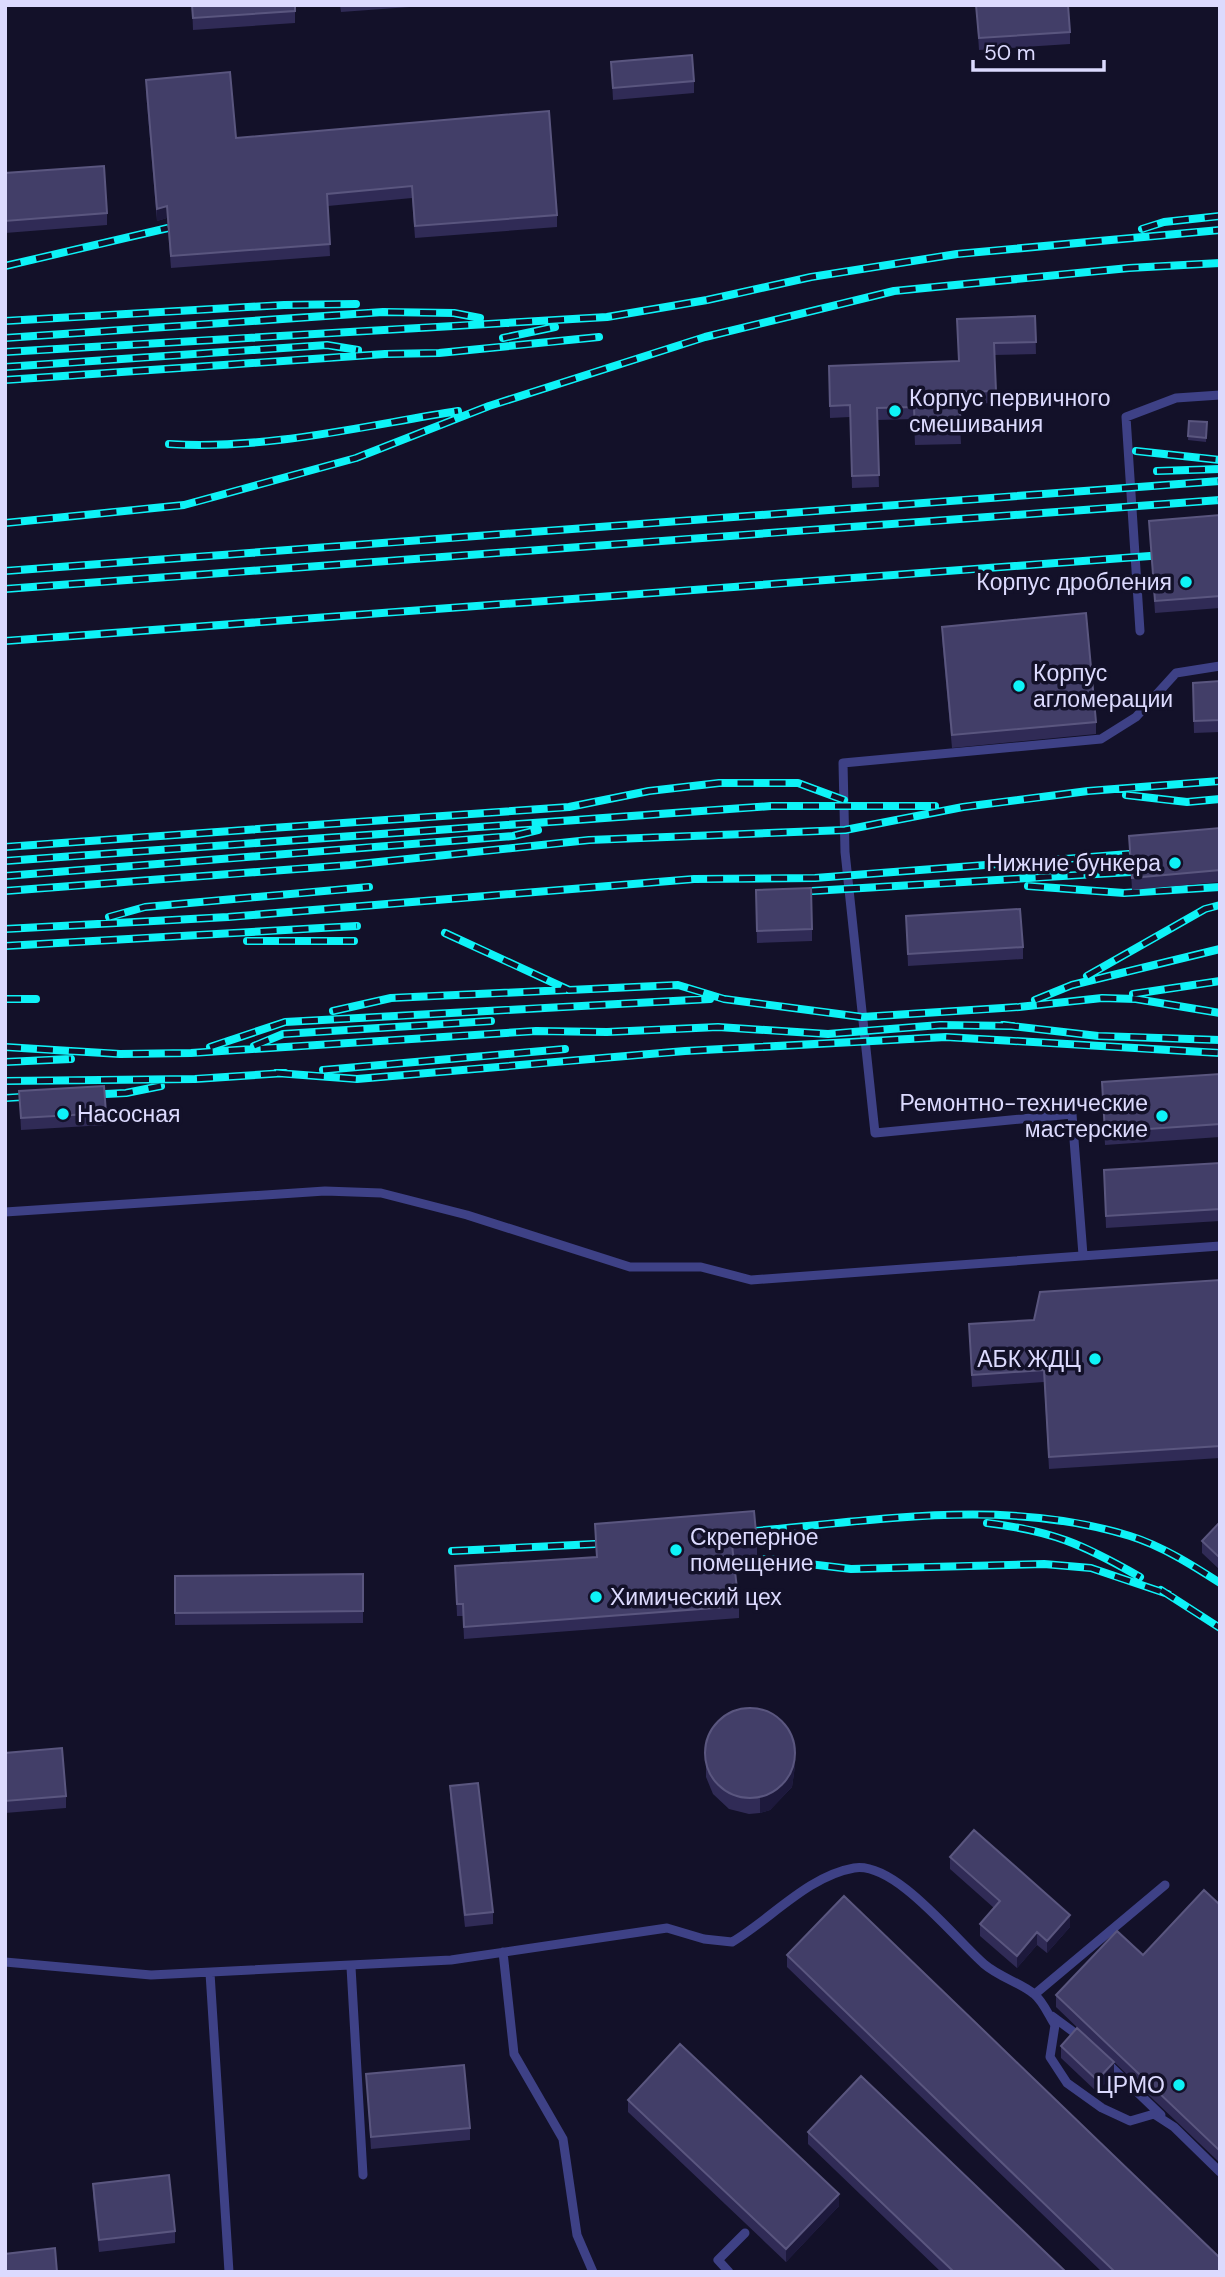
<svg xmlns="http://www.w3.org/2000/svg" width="1225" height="2277" viewBox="0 0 1225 2277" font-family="'DM Sans',sans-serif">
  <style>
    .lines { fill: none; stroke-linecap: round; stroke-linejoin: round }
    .service { stroke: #3e4186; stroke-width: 9 }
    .rail-casing { stroke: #0ef3f7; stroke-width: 8 }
    .rail { stroke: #131129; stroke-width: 5; stroke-dasharray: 16; stroke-linecap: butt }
    .wall { fill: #302b56 }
    .shaded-wall { fill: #1d193c }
    .building { fill: #423e68; stroke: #5a567f; stroke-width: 2 }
    .poi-dot { fill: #0ef3f7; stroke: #131129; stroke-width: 2.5 }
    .labels { text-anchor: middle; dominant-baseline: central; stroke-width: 7; stroke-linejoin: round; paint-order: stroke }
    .poi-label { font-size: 23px; fill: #dcdafe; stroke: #131129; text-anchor: start }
  </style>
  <rect width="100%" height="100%" fill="#131129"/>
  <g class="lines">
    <!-- service -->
    <path class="service" d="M1140,631L1126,417L1176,398L1220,395
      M5,1212L325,1191L381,1193L467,1215L630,1267H701L751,1280L1220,1246
      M1083,1255L1072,1114L875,1133L845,852L843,763L1101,739L1136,717L1176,673L1220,666
      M503,1952L514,2054L563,2139L577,2235L593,2272
      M5,1962L151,1975L451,1960L667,1928L704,1939L732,1942C771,1919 808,1876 854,1868C895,1861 955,1939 984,1964C999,1977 1021,1983 1034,1994C1043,2001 1049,2016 1055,2025L1050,2057L1067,2083L1102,2108L1130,2121L1154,2114L1174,2127L1220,2172
      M351,1967L363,2175
      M210,1973L229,2272
      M1035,1994L1165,1885
      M1052,2016L1083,2039
      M1105,2061L1161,2115
      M729,2272L718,2260L745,2233"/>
    <!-- rail casing -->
    <g class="rail-casing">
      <path id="rail" d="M1142,229L1164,222L1220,216
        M5,266L168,228
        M5,321L284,305L356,304
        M5,338L383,312L454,313L480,318
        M503,338L555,327
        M5,352L607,317L707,300L811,277L957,254L1220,230
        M5,367L327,345L358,350
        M5,380L385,354L439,353L599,337
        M169,444C267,450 362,426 458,411
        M1136,451L1220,460
        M1157,471L1220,469
        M5,523L184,505L356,458L489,406L705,337L894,291L1129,268L1220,263
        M5,571L1220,481
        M5,589L1220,500
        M5,641L1150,556
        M1126,795L1187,802L1220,799
        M5,847L569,807L649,791L719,783H798L844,800
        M5,861L771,806H935
        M5,876L513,836L538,830
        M1028,886L1124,893L1220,887
        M5,891L350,865L589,840L845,830L963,807L1088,791L1220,781
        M812,891L1131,872
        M109,917L145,907L369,887
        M5,929L228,917L694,879L815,878L1129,854
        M445,933L569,990L678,985L724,999L862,1017L1019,1007L1102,998L1136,999L1220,1013
        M247,941H354
        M5,946L357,926
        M1087,976L1205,909L1220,905
        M1133,994L1220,981
        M5,999H36
        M1035,1000L1072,985L1220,949
        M333,1011L391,998L566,990
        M1003,1025L1098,1036L1220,1040
        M254,1046L283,1034L491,1021
        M5,1047L120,1054L191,1053L536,1031L607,1032L718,1027L828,1034L940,1025L1013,1026
        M210,1047L285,1022L710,999
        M5,1062L71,1059
        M323,1070L565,1049
        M276,1073L357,1079L685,1051L946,1037L1220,1053
        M5,1081L195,1079L285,1073
        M85,1095L126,1093L161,1086
        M5,1098L39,1096
        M987,1523C1053,1531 1082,1544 1140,1577
        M755,1531C880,1520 1008,1498 1130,1536C1162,1546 1192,1565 1220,1583
        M452,1551L595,1544
        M733,1562L767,1559L851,1569L1044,1564L1091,1568L1168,1594
        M1161,1590L1220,1628"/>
    </g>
    <!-- rail -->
    <use href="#rail" class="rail"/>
  </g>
  <!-- wall -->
  <path class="wall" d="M192,5H295V23L193,30Z
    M340,5H437L341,12Z
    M976,5L1070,32V44L979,50Z
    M611,62L694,81V93L613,100Z
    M146,80L236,138L557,215V227L415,238L412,198L328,206L330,256L171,268L167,218L157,221L146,92Z
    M5,173L107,213V225L5,233Z
    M1035,316L1036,354L994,355L996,403L959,404L961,444L915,445L914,419L877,420L879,487L852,488L850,417L830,418L829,366L958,361Z
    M1189,421L1207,422L1206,442L1188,440Z
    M1220,515V608L1155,613L1149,521Z
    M942,627L1096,722V734L952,748L942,639Z
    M1220,681V732L1194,733L1193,695Z
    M1220,828V882L1132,890L1129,836Z
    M756,903L812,929V941L757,943Z
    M906,916L1023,947V959L908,966Z
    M1220,1074V1137L1105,1145L1102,1082Z
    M19,1091L106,1113V1125L21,1130Z
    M1220,1163V1221L1106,1228L1104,1170Z
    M1220,1280V1458L1049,1469L1044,1382L972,1387L969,1324L1034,1320Z
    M1220,1522V1570L1202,1553V1541Z
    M595,1524L757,1543V1555L733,1558L739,1606V1618L464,1639L463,1616H457L455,1566L596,1557Z
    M363,1574V1623L175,1625V1576Z
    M706,1745L795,1766L792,1787L770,1810L760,1813L749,1814L729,1809L713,1794L706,1777Z
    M5,1753L66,1796V1808L5,1813Z
    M450,1786L493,1912V1924L465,1927L450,1798Z
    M950,1857L1070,1927L1047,1953L1037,1945L1017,1968L980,1936V1924L994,1908L950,1869Z
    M1220,1905V2163L1114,2062V2074L1097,2092L1061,2058V2046L1112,2061L1056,2007V1995L1143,1955Z
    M787,1955L1220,2272H1102L787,1967Z
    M366,2074L470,2128V2140L371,2149Z
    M628,2100L839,2206L786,2262L628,2112Z
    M808,2132L1066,2272H941L808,2144Z
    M93,2184L175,2231V2243L99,2252L93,2196Z"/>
  <!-- shaded-wall -->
  <path class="shaded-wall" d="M167,206V218L157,221V209Z
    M795,1750V1766L792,1787L770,1810L760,1813V1797Z
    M1070,1915V1927L1047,1953V1941Z
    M1037,1932V1945L1017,1968V1956Z
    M1114,2062V2074L1097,2092V2080Z
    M839,2194V2206L786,2262V2249Z"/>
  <!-- building -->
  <path class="building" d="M192,5H295V11L193,18Z
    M976,5H1068L1070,32L979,38Z
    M692,55L694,81L613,88L611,62Z
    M230,72L236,138L549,111L557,215L415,226L412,186L327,194L330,244L171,256L167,206L157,209L146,80Z
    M104,166L107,213L5,221V173Z
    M1035,316L1036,342L994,343L996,391L959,392L961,431L915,433L914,407L877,408L879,475L852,476L850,405L830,406L829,366L959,361L957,319Z
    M1189,421L1207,422L1206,438L1188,436Z
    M1220,515V596L1155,601L1149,521Z
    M1086,613L1096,722L952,735L942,627Z
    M1220,681V720L1194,721L1193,683Z
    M1220,828V870L1132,878L1129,836Z
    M811,888L812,929L757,931L756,890Z
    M1020,909L1023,947L908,954L906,916Z
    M1220,1074V1124L1105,1132L1102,1082Z
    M104,1086L106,1113L21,1118L19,1091Z
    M1220,1163V1209L1106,1216L1104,1170Z
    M1220,1280V1446L1049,1457L1044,1370L972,1375L969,1324L1034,1320L1040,1292Z
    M754,1511L757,1543L732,1545L739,1606L464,1627L463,1604H457L455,1566L597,1557L595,1524Z
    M1220,1522V1558L1202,1541Z
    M363,1574V1611L175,1613V1576Z
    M705 1753a45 45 0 1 1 90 0a45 45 0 1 1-90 0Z
    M62,1748L66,1796L5,1801V1753Z
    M478,1783L493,1912L465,1915L450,1786Z
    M974,1830L1070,1915L1047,1941L1037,1932L1017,1956L980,1924L1000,1901L950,1857Z
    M1204,1890L1220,1905V2151L1056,1995L1117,1931L1143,1955Z
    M844,1896L1220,2258V2272H1115L787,1955Z
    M1077,2028L1114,2062L1097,2080L1061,2046Z
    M680,2044L839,2194L786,2249L628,2100Z
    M464,2065L470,2128L371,2137L366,2074Z
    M861,2076L1066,2272H954L808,2132Z
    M169,2175L175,2231L99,2240L93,2184Z
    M55,2248L57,2272H5V2254Z"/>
  <!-- markers -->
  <g class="poi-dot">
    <circle cx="895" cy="411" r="7"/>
    <circle cx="1186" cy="582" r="7"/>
    <circle cx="1019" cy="686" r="7"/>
    <circle cx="1175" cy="863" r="7"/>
    <circle cx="63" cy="1114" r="7"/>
    <circle cx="1162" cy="1116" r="7"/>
    <circle cx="1095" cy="1359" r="7"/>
    <circle cx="676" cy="1550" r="7"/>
    <circle cx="596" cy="1597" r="7"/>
    <circle cx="1179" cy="2085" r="7"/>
  </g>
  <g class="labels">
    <!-- poi labels -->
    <g class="poi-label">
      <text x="909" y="398">Корпус первичного<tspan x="909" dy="26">смешивания</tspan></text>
      <text x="1172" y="582" text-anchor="end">Корпус дробления</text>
      <text x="1033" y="673">Корпус<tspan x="1033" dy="26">агломерации</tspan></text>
      <text x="1161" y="863" text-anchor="end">Нижние бункера</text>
      <text x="1148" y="1103" text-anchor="end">Ремонтно-технические<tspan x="1148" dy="26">мастерские</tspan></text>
      <text x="77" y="1114">Насосная</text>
      <text x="1081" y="1359" text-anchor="end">АБК ЖДЦ</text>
      <text x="690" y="1537">Скреперное<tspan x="690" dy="26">помещение</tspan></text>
      <text x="610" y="1597">Химический цех</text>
      <text x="1165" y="2085" text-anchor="end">ЦРМО</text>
    </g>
  </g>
  <!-- border -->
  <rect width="1225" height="2277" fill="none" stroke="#dcdafe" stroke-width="14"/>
  <!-- scale -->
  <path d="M973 60v10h131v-10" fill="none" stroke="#dcdafe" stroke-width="3.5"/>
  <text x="984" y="60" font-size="21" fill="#dcdafe" stroke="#131129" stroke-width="5" paint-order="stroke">50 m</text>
</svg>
